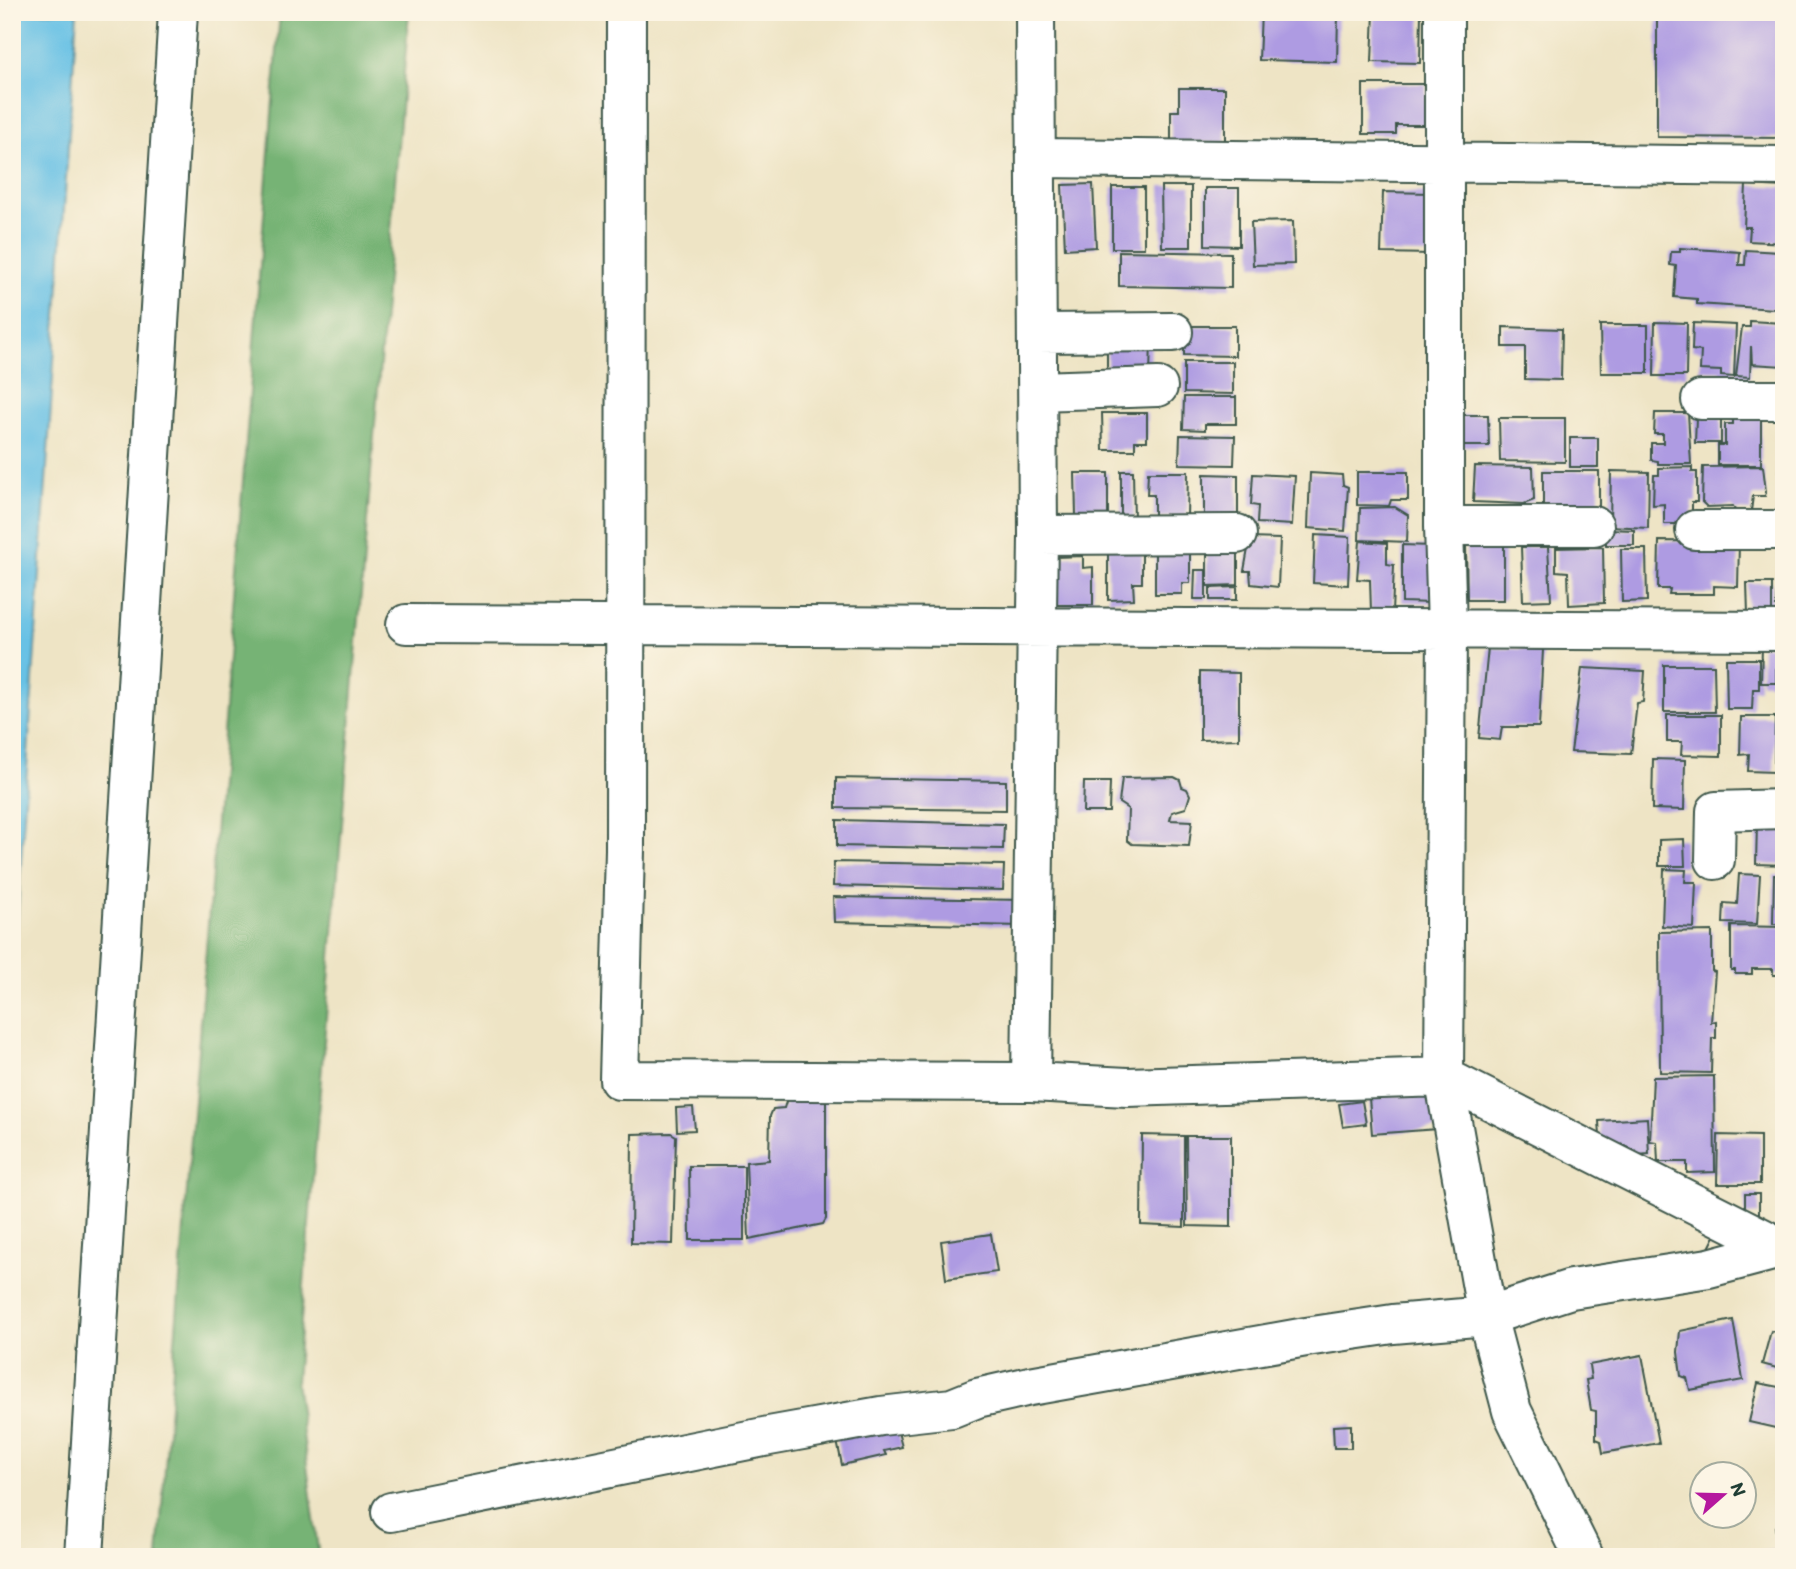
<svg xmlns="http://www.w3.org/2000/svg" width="1796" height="1569" viewBox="0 0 1796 1569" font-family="Itim,sans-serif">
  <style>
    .forest { fill: #76b374; stroke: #4a7854; stroke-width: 2 }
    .water { fill: #67c1e5; stroke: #437f8c; stroke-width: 2 }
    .building { fill: #ae9be2 }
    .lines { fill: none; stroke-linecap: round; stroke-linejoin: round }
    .minor-casing { stroke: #3e564a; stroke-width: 42 }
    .minor { stroke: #fff; stroke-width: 38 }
  </style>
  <rect width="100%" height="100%" fill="#fcf5e5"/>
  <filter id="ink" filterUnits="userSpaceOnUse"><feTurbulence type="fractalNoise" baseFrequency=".0143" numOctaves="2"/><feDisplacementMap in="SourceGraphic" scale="14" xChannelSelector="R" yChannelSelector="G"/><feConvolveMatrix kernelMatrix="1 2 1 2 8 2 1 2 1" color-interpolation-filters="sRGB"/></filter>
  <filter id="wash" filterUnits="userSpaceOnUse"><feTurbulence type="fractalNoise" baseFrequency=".00686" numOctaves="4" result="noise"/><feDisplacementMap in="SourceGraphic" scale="28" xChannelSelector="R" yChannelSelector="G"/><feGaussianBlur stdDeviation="1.57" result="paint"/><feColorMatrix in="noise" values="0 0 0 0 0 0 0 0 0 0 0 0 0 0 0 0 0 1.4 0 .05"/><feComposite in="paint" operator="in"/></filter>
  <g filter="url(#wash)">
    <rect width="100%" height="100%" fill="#eee4c5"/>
    <!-- forest -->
    <path class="forest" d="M280,12H409L296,1381L319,1557H158Z"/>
    <!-- water -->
    <path class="water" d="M12,12H77L12,997Z"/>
    <g id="blocks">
      <!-- building -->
      <path class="building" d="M1261,12L1338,13L1337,62L1259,60Z
        M1374,12H1421L1420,63L1372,62Z
        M1657,12L1784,13V138L1657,137Z
        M1363,84H1426V125H1396V134H1363Z
        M1179,88H1225V143L1171,142V111H1179Z
        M1093,184L1096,247L1065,249L1062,185Z
        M1746,185L1784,187V243L1749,241L1750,227H1744Z
        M1161,186H1191V247H1162Z
        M1112,187H1144V248H1112Z
        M1205,188H1239V246L1205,245Z
        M1383,192L1432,193L1431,254L1381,253Z
        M1293,221L1294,264L1253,265L1251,222Z
        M1680,248L1740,252L1739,265H1745L1746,250L1779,252L1775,309L1697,304V299L1674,297L1676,266L1670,265L1671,252H1680Z
        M1119,251L1231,253V288L1119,286Z
        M1750,321L1782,323L1784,366L1752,364L1751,346L1750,377L1736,376L1742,327H1750Z
        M1655,322L1687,323L1686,376H1654Z
        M1693,323L1736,325L1734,377L1721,376V371L1700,370L1701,351L1692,350Z
        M1600,325H1648V373H1601Z
        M1184,326H1235V356L1184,355Z
        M1503,327L1562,329L1561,380L1525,379V347H1503Z
        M1107,339H1151L1150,376L1107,375Z
        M1184,362H1233V394L1184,393Z
        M1184,397H1236V424H1205V430L1183,429Z
        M1102,413H1147V441H1135V450H1103Z
        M1655,413H1688L1691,464H1658V461L1651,460V443H1663V434H1654Z
        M1461,415H1488L1489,446H1462Z
        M1733,417H1761V465H1718V445H1725V424H1733Z
        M1499,418H1565V462L1500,461Z
        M1696,418H1721V443H1695Z
        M1180,435L1235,436L1234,465L1179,464Z
        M1570,438H1598V467H1570Z
        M1475,466L1533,467L1534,500L1524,504L1473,502Z
        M1763,466L1766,492L1765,496H1753L1751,511L1735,510L1733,506L1707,507L1702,502L1703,467Z
        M1692,467V472H1697V502H1692V524H1664V504L1653,505L1654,475H1659V468Z
        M1779,468H1784V509H1778Z
        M1121,471H1133L1134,521H1121Z
        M1543,471H1599V515H1543Z
        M1611,471L1649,472L1648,528L1610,526Z
        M1148,472H1188L1187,517H1154V495H1147Z
        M1357,472H1408V500H1391L1389,506L1357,505Z
        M1075,473H1108V516H1076Z
        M1310,473L1342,475L1343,485L1348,487L1345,531L1308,528Z
        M1204,474L1238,475V523H1204Z
        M1253,474L1295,476L1292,525L1257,523L1258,506L1251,505Z
        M1395,507L1408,515L1407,542L1359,540L1360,508Z
        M1606,529L1634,530V545H1606Z
        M1315,535L1350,537L1348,585L1313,583Z
        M1250,538L1280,539L1278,587L1251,584L1250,571H1244Z
        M1780,540H1784V607L1776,606Z
        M1360,541L1387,543V564L1394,565L1392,613L1371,611L1370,580L1357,579Z
        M1659,541L1739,542L1738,587L1714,586V594H1669L1670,589H1658Z
        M1155,544H1190V583H1182V594H1155Z
        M1108,545H1142V583H1133L1134,599L1108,600Z
        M1402,545L1432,546V603L1402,602Z
        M1207,546H1238V585L1207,586Z
        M1466,546H1504V600H1467Z
        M1521,547H1548L1551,600L1523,601Z
        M1603,547L1604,603L1569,605L1568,572L1556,571V548Z
        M1621,549H1646L1647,601L1622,602Z
        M1083,556V568L1093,567V605H1057L1056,557Z
        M1195,570H1206V599H1194Z
        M1747,583H1772V613L1748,614Z
        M1237,587V600H1210V588Z
        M1776,645V683H1761L1762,646Z
        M1488,648L1543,650L1539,727H1502L1500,740L1479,738Z
        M1726,659H1759V689H1753L1752,709H1727Z
        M1664,665H1714L1715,712H1664Z
        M1582,668L1645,671L1643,702L1637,703L1631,754L1571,752Z
        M1200,672L1239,673V739L1200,740Z
        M1667,715H1721V756L1681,755L1682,742H1667Z
        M1741,717H1775L1774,772L1748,771L1749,754L1740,755Z
        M1653,759L1685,760L1684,810L1652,809Z
        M1174,777L1180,780L1182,787L1187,789L1190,795L1186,808L1172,812L1170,820L1192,821L1189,846L1132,844L1127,840L1128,809L1119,803L1122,778Z
        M836,778L1006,781V810L836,808Z
        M1084,782H1110L1109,812H1083Z
        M837,820L1004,824L1003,849L837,846Z
        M1757,824L1784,825V865L1756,864Z
        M1684,839L1685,866H1659V840Z
        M834,862L1004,865L1003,890L833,886Z
        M1664,869L1686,870L1685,882H1696L1694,928L1662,926Z
        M1739,874L1760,875L1757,924L1723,923L1724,903L1737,904Z
        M1774,875H1784V924H1773Z
        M833,897L1024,900L1023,926L834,922Z
        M1731,926L1784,927V975H1773V969H1752V974H1735V970H1731Z
        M1712,931V971L1715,972L1711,1022L1716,1021V1038H1712L1711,1073L1660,1072L1659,932Z
        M1714,1076L1715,1172L1687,1173V1162H1658L1657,1142L1650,1141L1653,1077Z
        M789,1092L826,1096V1219L823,1224L749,1239L746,1162L769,1160L770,1116L773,1109L784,1108Z
        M1435,1092L1437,1129L1372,1134L1369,1098Z
        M1362,1101L1366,1124L1343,1127L1339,1104Z
        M693,1107L695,1130L677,1131L676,1108Z
        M1647,1118L1649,1154L1614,1157L1601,1151L1599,1121Z
        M671,1133L676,1136L673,1244L631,1243L632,1134Z
        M1142,1135L1184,1136V1227L1141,1225Z
        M1718,1135L1760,1136V1184H1717Z
        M1186,1136H1231V1227L1187,1226Z
        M1778,1151H1784V1201H1780Z
        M689,1166H744V1240H690Z
        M1745,1194H1759V1214L1745,1215Z
        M1718,1230L1742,1242L1709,1248Z
        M991,1234L997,1272L946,1279L941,1241Z
        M1783,1295H1784V1330L1776,1328Z
        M1733,1320L1743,1380L1690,1390L1687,1378L1681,1376L1678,1352L1680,1331Z
        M1771,1331L1784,1334V1370L1762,1364Z
        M1642,1355L1659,1443L1603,1453L1601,1441L1596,1439V1411L1591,1410L1586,1380L1591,1379L1589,1365Z
        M1758,1383L1784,1388V1430L1749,1422Z
        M896,1424L902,1447L884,1451L886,1455L842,1465L836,1436Z
        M1351,1425V1448H1334L1333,1426Z
        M1784,1525V1545H1778L1775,1527Z
        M406,1549L407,1557H352V1555Z
        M1781,1550L1782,1557H1724V1554Z"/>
    </g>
  </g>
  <g filter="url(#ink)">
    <use href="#blocks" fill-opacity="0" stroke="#3e564a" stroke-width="2"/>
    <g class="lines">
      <!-- minor casing -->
      <g class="minor-casing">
        <path id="minor" d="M626,12L625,850L619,1080L1031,1082L1127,1087L1444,1077L1782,1248
          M1444,12V526L1447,629L1444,1077L1487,1316L1512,1411L1584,1557
          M1037,158L1784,166
          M1037,333L1173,332
          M1038,391L1158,387
          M1701,400H1784
          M1444,526H1594
          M1695,530H1784
          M1038,535L1237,534
          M406,624L1784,631
          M1715,860L1716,811L1784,809
          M1031,1082L1038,535L1035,12
          M391,1512L769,1436L881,1416L952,1408L977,1398L1030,1386L1306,1337L1393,1324L1487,1316L1571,1289L1709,1268L1784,1248
          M84,1557L178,12"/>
      </g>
      <!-- minor -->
      <use href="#minor" class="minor"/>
    </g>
  </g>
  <!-- margin -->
  <rect width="1796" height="1569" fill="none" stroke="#fcf5e5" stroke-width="42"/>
  <!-- north arrow -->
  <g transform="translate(1723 1495) rotate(70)"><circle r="33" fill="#fcf5e5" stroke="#a4ab9e" stroke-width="2"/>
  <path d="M0-5L12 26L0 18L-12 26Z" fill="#b5179e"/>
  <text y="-10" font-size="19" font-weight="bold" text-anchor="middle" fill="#1f3d34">N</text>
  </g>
</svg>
